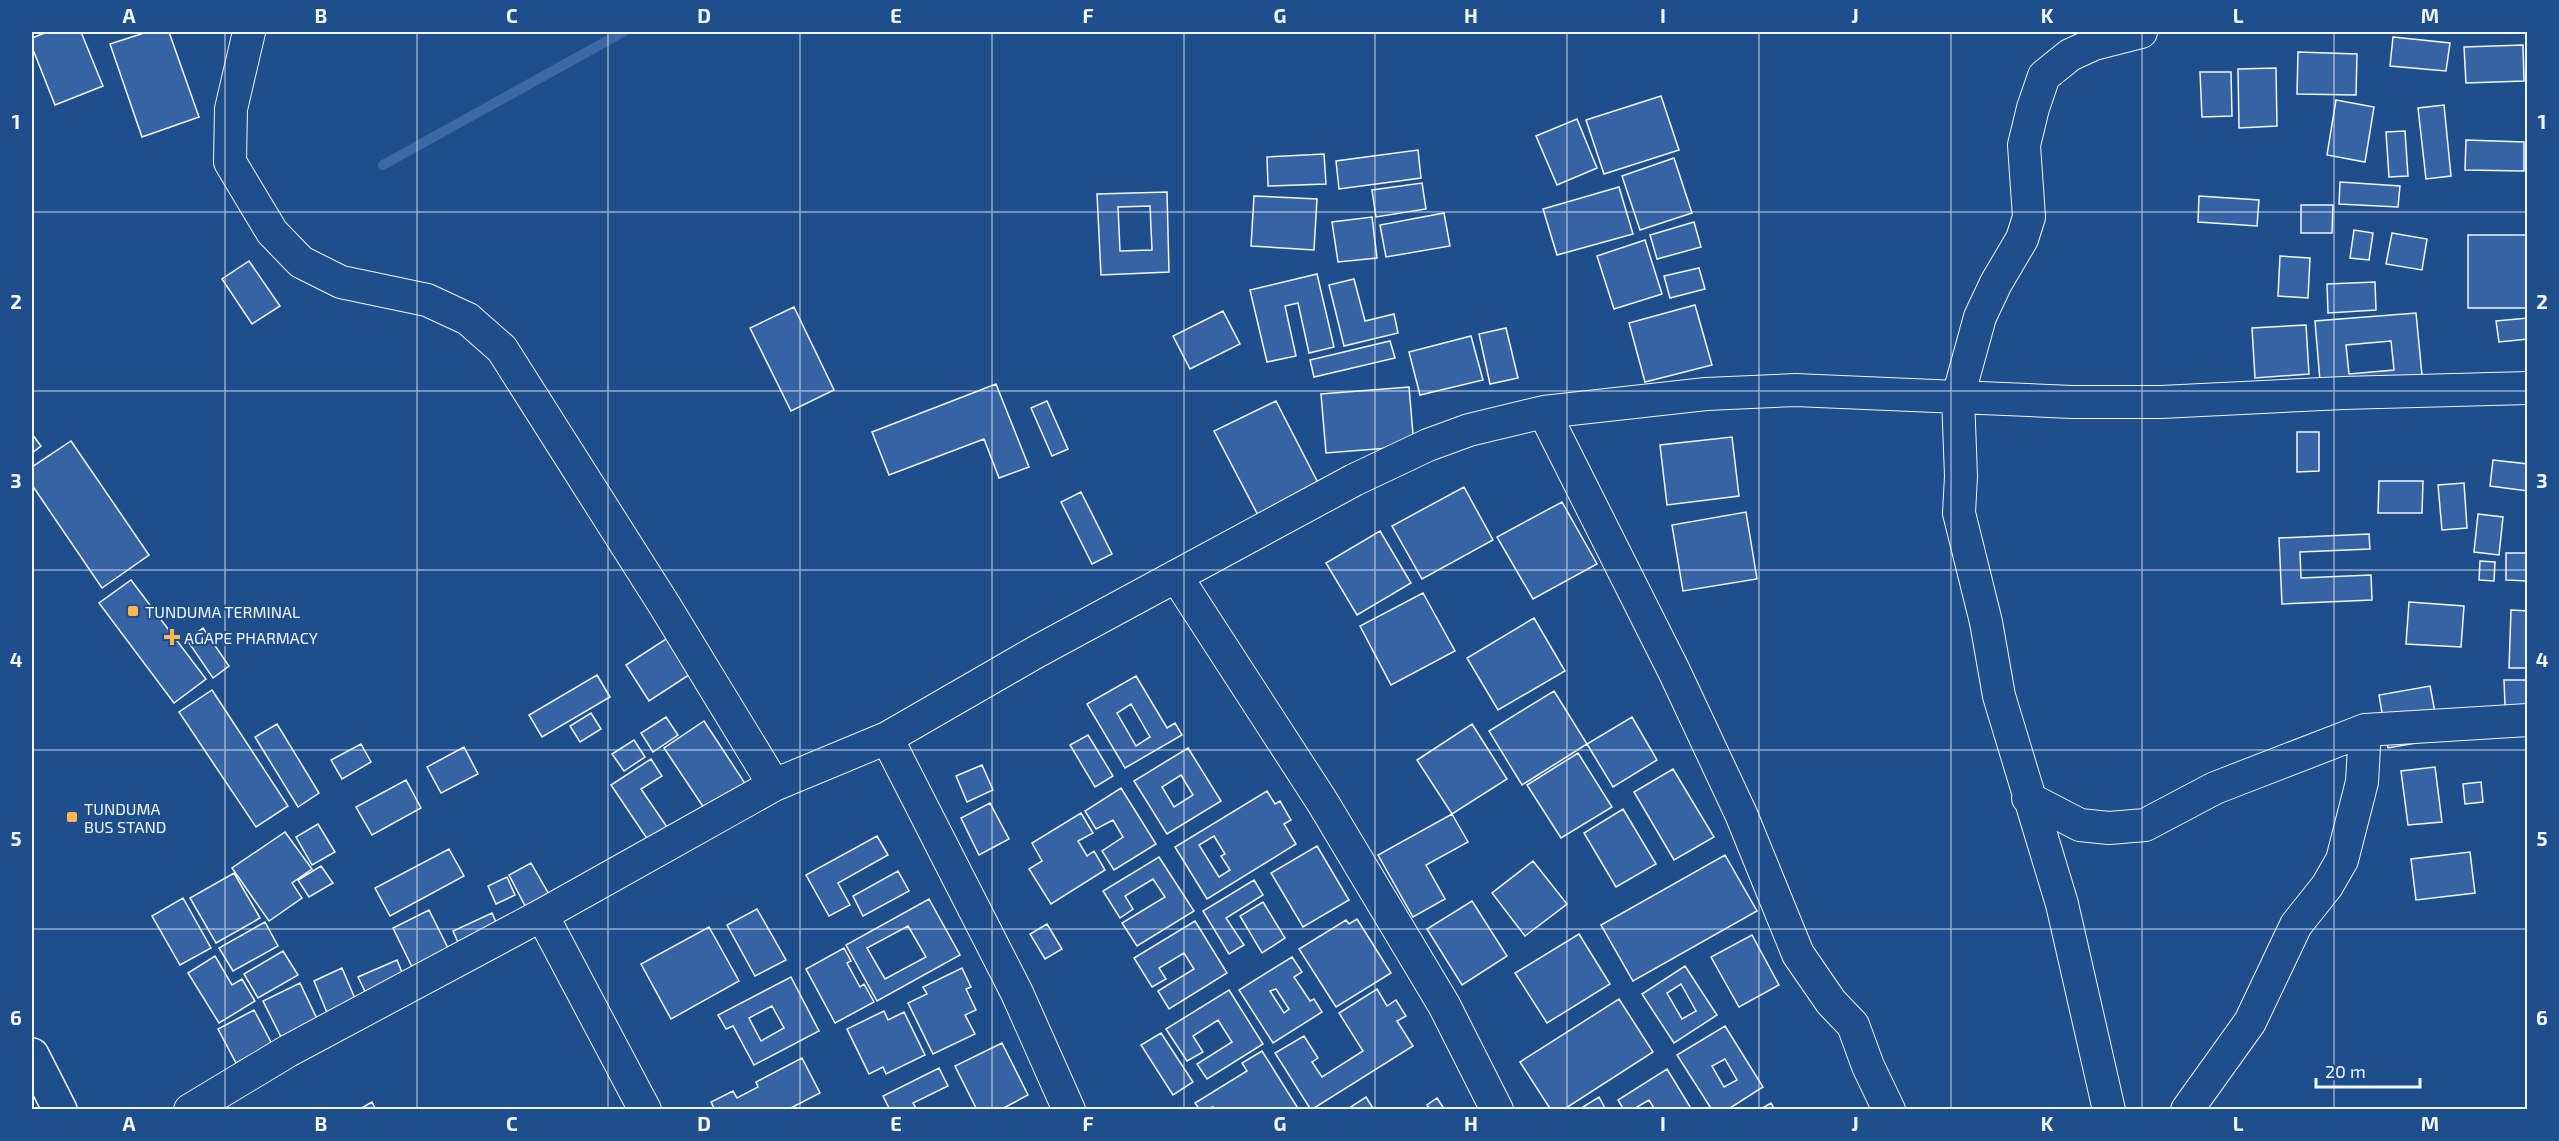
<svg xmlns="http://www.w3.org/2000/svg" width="2559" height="1141" viewBox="0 0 2559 1141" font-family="'Exo 2',sans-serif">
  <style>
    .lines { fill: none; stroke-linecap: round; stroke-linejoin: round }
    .stream { stroke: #3b69a3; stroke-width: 10 }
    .building { fill: #3563a3; stroke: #f2f6ff; stroke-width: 1.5; fill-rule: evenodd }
    .street-casing { stroke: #f2f6ff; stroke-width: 34 }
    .highway-casing { stroke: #f2f6ff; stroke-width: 36 }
    .street { stroke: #1f4e8c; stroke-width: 32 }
    .highway { stroke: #1f4e8c; stroke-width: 33 }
    .grid { fill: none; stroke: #f2f6ff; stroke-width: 1.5; stroke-opacity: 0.55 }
    .poi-dot { fill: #ffb74d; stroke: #1f4e8c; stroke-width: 2 }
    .labels { text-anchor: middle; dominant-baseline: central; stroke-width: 4.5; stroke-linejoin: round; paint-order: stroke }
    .poi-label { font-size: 16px; fill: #f2f6ff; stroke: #1f4e8c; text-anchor: start }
    .neatline { fill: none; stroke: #f2f6ff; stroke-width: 2 }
    .grid-label { font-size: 20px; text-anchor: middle; font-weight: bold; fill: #f2f6ff }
  </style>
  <rect width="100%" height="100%" fill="#1f4e8c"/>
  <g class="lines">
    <!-- stream -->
    <path class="stream" d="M383,165L623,32"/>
  </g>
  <!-- building -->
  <path class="building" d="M47,32H81L103,86L55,105L32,47V38Z
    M147,32H169L199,117L142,137L110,44Z
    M2393,37L2450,43L2446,71L2390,66Z
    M2523,45L2524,81L2466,83L2464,47Z
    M2298,52L2357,54L2356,95L2297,94Z
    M2276,68L2277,126L2239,128L2238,69Z
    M2200,72H2231L2232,116L2202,117Z
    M1661,96L1679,150L1604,174L1586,120Z
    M2336,100L2374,107L2365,162L2327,155Z
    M2444,105L2451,176L2426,179L2418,108Z
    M1577,119L1597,168L1557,185L1536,136Z
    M2405,131L2408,176L2389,177L2386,132Z
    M2466,140L2524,142V171L2465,170Z
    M1418,150L1421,178L1339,189L1336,161Z
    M1324,154L1326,184L1268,186L1267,157Z
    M1674,158L1692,213L1640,230L1622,176Z
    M2340,182L2400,186L2398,207L2339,204Z
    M1422,183L1426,209L1376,217L1372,190Z
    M1619,187L1633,234L1557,255L1543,209Z
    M1167,192L1169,272L1101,275L1097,194ZM1150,206L1152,250L1120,251L1118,207Z
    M1254,196L1317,199L1314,250L1251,246Z
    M2199,196L2259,200L2257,226L2198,222Z
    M2301,205H2333L2332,233H2301Z
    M1444,213L1450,246L1386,257L1380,225Z
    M1372,217L1377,258L1338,262L1332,222Z
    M1694,222L1701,247L1657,259L1650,235Z
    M2354,230L2373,233L2369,260L2350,258Z
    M2392,233L2427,239L2422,270L2386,264Z
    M2468,235H2528V308H2468Z
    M1645,240L1662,294L1614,309L1597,256Z
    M2280,256L2310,258L2308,298L2278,296Z
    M249,261L280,306L252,324L222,279Z
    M1699,268L1705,289L1670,298L1664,276Z
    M1317,274L1334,347L1309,353L1298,303L1285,306L1296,356L1267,362L1250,290Z
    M1354,279L1365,321L1394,314L1398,333L1344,346L1329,285Z
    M2375,282L2376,310L2328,313L2327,284Z
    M1695,305L1712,365L1645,382L1629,323Z
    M794,307L834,390L791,411L750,328Z
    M1223,311L1240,344L1190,369L1173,336Z
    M2416,313L2424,396L2322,405L2315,321ZM2391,341L2394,370L2349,374L2346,345Z
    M2528,318V339L2499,342L2496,321Z
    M2306,325L2309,374L2255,378L2252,328Z
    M1506,328L1518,378L1490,384L1479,334Z
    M1471,336L1483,380L1420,395L1409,352Z
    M1390,341L1395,358L1314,377L1310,360Z
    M996,384L1029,467L999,478L984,439L889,475L872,432Z
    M1409,387L1414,446L1326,453L1321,394Z
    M1047,401L1068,449L1052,456L1031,408Z
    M1276,401L1332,510L1271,540L1214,431Z
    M2297,432H2319V471L2297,472Z
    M32,434L41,446L32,453Z
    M1732,437L1739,496L1667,505L1660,445Z
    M71,441L149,555L102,588L32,485V467Z
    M2493,460L2528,464V491L2490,486Z
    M2379,481H2423L2422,513H2378Z
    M2464,483L2467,528L2442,530L2438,485Z
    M1464,487L1493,540L1422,579L1392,526Z
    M1081,492L1112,554L1092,564L1061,502Z
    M1562,502L1597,564L1533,599L1497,537Z
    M1746,512L1757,579L1683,591L1672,525Z
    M2478,514L2503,517L2499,555L2474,552Z
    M1380,531L1411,583L1357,615L1326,563Z
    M2369,534L2370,549L2300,552L2301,578L2371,575L2372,600L2282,604L2279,538Z
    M2506,553H2528V581L2506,580Z
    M2480,561L2495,562L2494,581L2479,580Z
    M131,580L206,679L174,703L99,603Z
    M1423,593L1455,651L1391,685L1360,626Z
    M2409,602L2464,606L2461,647L2406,644Z
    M2511,610L2528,611V668H2509Z
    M1534,618L1565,671L1498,710L1467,658Z
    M203,628L229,666L213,678L187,640Z
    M669,637L692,673L649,701L626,665Z
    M597,675L610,697L542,737L529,715Z
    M1136,676L1167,728L1175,723L1182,735L1125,768L1087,704ZM1131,704L1150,737L1136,746L1117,713Z
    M2504,680H2528V731H2506Z
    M2430,686L2440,739L2388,748L2379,695Z
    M212,690L288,806L256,827L179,712Z
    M1554,691L1587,744L1522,785L1489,731Z
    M591,713L601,729L580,742L570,726Z
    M666,717L678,735L653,752L641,733Z
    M1632,717L1657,760L1613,787L1587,744Z
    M704,721L750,791L710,817L664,748Z
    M277,724L319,793L298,807L255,737Z
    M1472,724L1507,779L1452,814L1417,760Z
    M1088,735L1113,776L1095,787L1070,745Z
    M634,740L645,757L624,771L612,754Z
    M361,744L371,762L342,779L331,760Z
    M464,747L478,774L441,793L427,767Z
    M1188,748L1221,801L1167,834L1134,781ZM1181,775L1193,795L1174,807L1162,787Z
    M1578,753L1612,807L1561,838L1527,785Z
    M651,759L662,776L641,789L667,827L648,840L611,785Z
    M982,765L993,790L967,802L956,776Z
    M2435,767L2442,822L2408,825L2401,771Z
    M1673,769L1714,837L1674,860L1634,792Z
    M406,780L421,808L372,835L356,807Z
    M2481,782L2483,802L2465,804L2463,784Z
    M1121,788L1156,844L1114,870L1102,851L1123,837L1113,820L1096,829L1085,811Z
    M1267,791L1275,804L1280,801L1291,820L1284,824L1296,844L1207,899L1175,847ZM1214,836L1225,854L1221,856L1230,870L1219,877L1199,845Z
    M990,803L1009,839L979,855L961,818Z
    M1623,809L1656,864L1616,887L1584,833Z
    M1081,813L1093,833L1078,841L1087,856L1094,851L1105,870L1051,904L1029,869L1042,861L1032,843Z
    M1452,814L1468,842L1426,865L1445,899L1413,917L1378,855Z
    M318,824L335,852L312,865L296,837Z
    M285,832L312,869L292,883L302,898L269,921L232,868Z
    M877,836L888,855L838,883L850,905L829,916L806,875Z
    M1317,846L1349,900L1303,927L1271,873Z
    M449,849L464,876L390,916L375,888Z
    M2470,852L2475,893L2416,900L2411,859Z
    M1725,855L1757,911L1633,981L1601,925Z
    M1159,857L1194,911L1137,946L1122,923L1165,897L1153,879L1125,896L1133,909L1120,918L1103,891Z
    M1533,861L1567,904L1525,936L1492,893Z
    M531,863L558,910L534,923L509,875Z
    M321,866L333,883L309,897L298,880Z
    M898,871L909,891L863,916L853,896Z
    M234,873L260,918L216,943L190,898Z
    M507,877L515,895L496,904L488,886Z
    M1254,880L1263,895L1226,918L1244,945L1229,954L1203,911Z
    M183,898L211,948L180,965L152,916Z
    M929,899L960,955L877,1001L846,945ZM908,926L926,957L885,979L867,948Z
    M1472,901L1507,956L1462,985L1427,929Z
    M1263,902L1285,938L1262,953L1240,916Z
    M757,909L786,960L755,976L727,925Z
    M429,910L455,962L418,979L393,928Z
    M492,913L504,940L465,958L453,931Z
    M1357,919L1391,973L1336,1007L1299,949L1346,920L1349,924Z
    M1195,921L1227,973L1169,1009L1158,991L1194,969L1184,953L1159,968L1166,979L1152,987L1134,958Z
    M265,922L278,946L233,971L219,948Z
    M1047,924L1062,949L1045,959L1030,934Z
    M709,927L739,981L671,1019L641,964Z
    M1579,934L1610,984L1547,1023L1515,973Z
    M1752,935L1779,985L1739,1007L1711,957Z
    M844,948L851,961L847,963L860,987L864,984L874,1002L835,1023L806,969Z
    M283,951L298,975L258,998L244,974Z
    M215,956L232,985L242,979L255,1001L219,1023L188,973Z
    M1292,957L1302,972L1294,977L1310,1001L1314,999L1322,1012L1273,1043L1239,990ZM1276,989L1289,1009L1284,1013L1270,991Z
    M397,960L408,987L371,1004L358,977Z
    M1685,966L1717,1015L1674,1043L1642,994ZM1681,984L1696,1011L1682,1019L1667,993Z
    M342,968L359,1008L330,1020L314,981Z
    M962,968L971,987L966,989L976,1010L965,1015L975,1034L933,1054L908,1003L927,994L923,987Z
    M791,977L819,1031L754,1065L733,1026L726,1029L718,1015ZM772,1006L784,1028L761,1041L749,1018Z
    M300,983L319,1023L283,1041L263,1001Z
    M1377,989L1387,1006L1396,1000L1406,1016L1397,1021L1413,1046L1311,1110L1275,1053L1304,1036L1318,1058L1312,1062L1322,1077L1363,1051L1339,1013Z
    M1229,990L1263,1044L1207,1079L1197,1064L1232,1042L1218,1020L1193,1036L1203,1052L1187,1061L1166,1029Z
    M1619,999L1653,1052L1563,1110H1551L1520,1062Z
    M254,1010L272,1044L236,1063L218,1029Z
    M884,1011L888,1020L904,1012L925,1055L886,1074L883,1067L869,1074L847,1029Z
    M1725,1026L1763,1087L1727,1110H1712L1677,1055ZM1725,1059L1737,1080L1724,1087L1712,1066Z
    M1161,1033L1193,1082L1173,1095L1141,1045Z
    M1002,1043L1028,1095L1000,1110H977L955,1066Z
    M1262,1051L1299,1110H1215L1213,1107L1200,1110L1195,1103L1247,1071L1242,1063Z
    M802,1058L820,1093L787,1110H715L711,1102L733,1091L737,1098L758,1087L756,1082Z
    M939,1068L948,1086L913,1103L917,1110H890L883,1096Z
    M1667,1069L1692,1110H1655L1649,1100L1637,1107L1639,1110H1624L1618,1100Z
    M1366,1097L1374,1110H1346Z
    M1599,1097L1606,1110H1578Z
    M1437,1098L1445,1110H1430L1427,1105Z
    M372,1102L376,1110H358Z
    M1771,1103L1775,1110H1759Z"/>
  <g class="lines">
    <!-- street casing -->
    <g class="street-casing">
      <path id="street" d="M249,32L231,109L230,162L272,232L301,262L341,282L427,300L468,319L502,349L665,606L774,785
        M1544,412L1674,671L1741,814L1798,954L1831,1002L1853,1025L1868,1066L1889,1110
        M1176,576L1323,803L1444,1005L1497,1110
        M887,738L1017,993L1069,1110
        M2028,798L2080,825L2109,828L2145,825L2215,788L2365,730L2528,720
        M542,915L645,1110
        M190,1110L288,1051L542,915L774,785L887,738L1036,652L1354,480L1428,445L1469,430L1544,412L1706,394L1795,390L2072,402H2161L2343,393L2528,388
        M2109,1110L2062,904L1999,696L1986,622L1959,513L1961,476L1958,397L1980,317L1996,283L2022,239L2029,217L2024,145L2033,108L2044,76L2070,55L2094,44L2141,32
        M2187,1110L2250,1022L2296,925L2327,886L2342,860L2362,782L2365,730"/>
    </g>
    <!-- highway casing -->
    <g class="highway-casing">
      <path id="highway" d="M32,1055L60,1110"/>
    </g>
    <!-- street -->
    <use href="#street" class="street"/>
    <!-- highway -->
    <use href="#highway" class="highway"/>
  </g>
  <!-- grid -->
  <path class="grid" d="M225,32V1110M417,32V1110M608,32V1110M800,32V1110M992,32V1110M1184,32V1110M1375,32V1110M1567,32V1110M1759,32V1110M1951,32V1110M2142,32V1110M2334,32V1110M32,212H2528M32,391H2528M32,570H2528M32,750H2528M32,929H2528"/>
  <!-- markers -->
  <g class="poi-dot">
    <rect x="127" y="605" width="12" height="12" rx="3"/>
    <path d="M169 628h6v6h6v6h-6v6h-6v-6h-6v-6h6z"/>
    <rect x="66" y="811" width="12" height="12" rx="3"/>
  </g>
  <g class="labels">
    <!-- poi labels -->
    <g class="poi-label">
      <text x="145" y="611">TUNDUMA TERMINAL</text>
      <text x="184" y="637">AGAPE PHARMACY</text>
      <text x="84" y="808">TUNDUMA<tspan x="84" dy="18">BUS STAND</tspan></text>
    </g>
  </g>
  <!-- border -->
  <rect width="2559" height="1141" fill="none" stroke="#1f4e8c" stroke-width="66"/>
  <!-- scale -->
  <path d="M2316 1078v9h104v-9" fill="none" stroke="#f2f6ff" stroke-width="3"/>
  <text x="2325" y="1078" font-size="18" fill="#f2f6ff" stroke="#1f4e8c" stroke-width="4.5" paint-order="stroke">20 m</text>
  <rect x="33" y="33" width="2493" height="1075" class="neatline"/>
  <g class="grid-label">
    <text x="129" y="23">A</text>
    <text x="321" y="23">B</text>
    <text x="512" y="23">C</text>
    <text x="704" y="23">D</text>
    <text x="896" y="23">E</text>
    <text x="1088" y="23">F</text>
    <text x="1280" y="23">G</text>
    <text x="1471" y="23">H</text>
    <text x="1663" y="23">I</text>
    <text x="1855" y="23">J</text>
    <text x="2047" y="23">K</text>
    <text x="2238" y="23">L</text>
    <text x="2430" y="23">M</text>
    <text x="16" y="129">1</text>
    <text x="2542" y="129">1</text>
    <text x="16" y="309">2</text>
    <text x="2542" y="309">2</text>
    <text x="16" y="488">3</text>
    <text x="2542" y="488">3</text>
    <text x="16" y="667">4</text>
    <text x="2542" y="667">4</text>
    <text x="16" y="846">5</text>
    <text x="2542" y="846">5</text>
    <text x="16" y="1025">6</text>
    <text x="2542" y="1025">6</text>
    <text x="129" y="1131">A</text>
    <text x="321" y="1131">B</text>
    <text x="512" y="1131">C</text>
    <text x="704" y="1131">D</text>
    <text x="896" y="1131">E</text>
    <text x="1088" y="1131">F</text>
    <text x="1280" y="1131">G</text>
    <text x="1471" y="1131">H</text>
    <text x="1663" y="1131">I</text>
    <text x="1855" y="1131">J</text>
    <text x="2047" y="1131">K</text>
    <text x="2238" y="1131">L</text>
    <text x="2430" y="1131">M</text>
  </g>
</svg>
